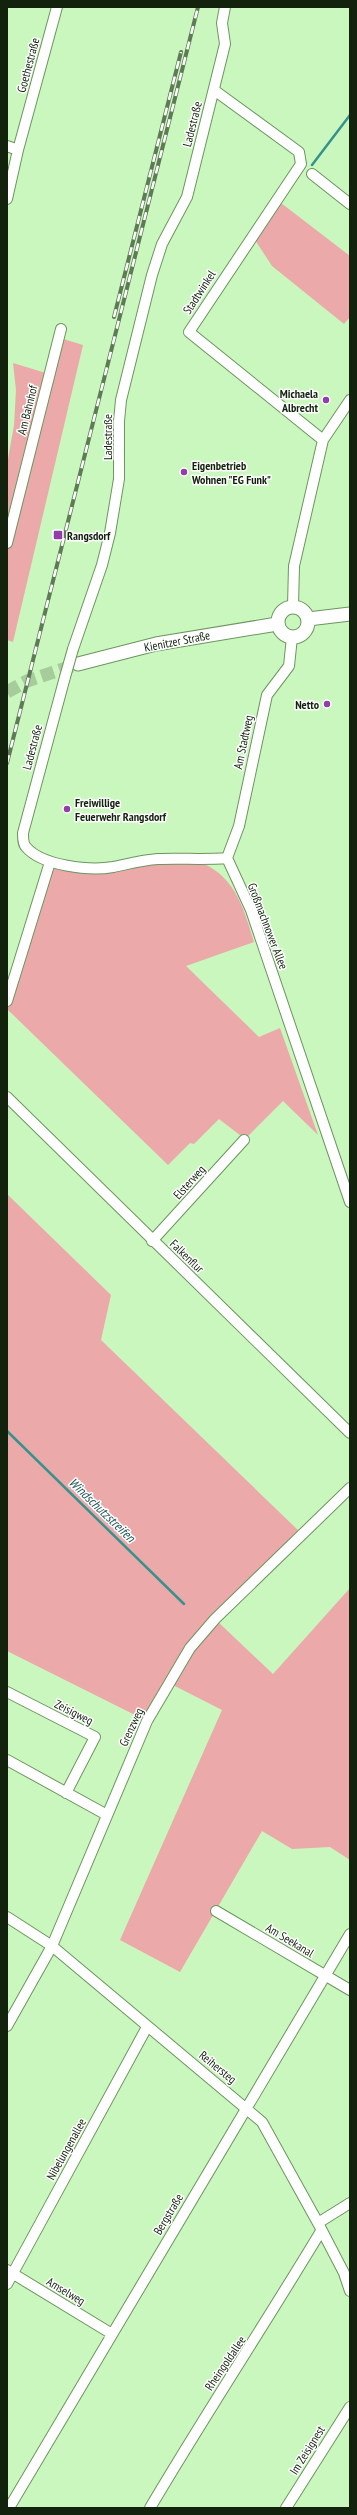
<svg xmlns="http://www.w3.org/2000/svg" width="357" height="2515" viewBox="0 0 357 2515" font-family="'PT Sans Narrow',sans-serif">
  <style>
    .green { fill: #eca9a9 }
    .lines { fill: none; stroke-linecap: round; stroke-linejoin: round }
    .stream { stroke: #36928e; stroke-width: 2.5 }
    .tertiary-tunnel { stroke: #a5cc9a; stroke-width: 13; stroke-dasharray: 13 6; stroke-linecap: butt }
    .minor-casing { stroke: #6c955f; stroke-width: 12 }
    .tertiary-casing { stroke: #6c955f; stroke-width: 15 }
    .minor { stroke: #fff; stroke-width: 10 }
    .tertiary { stroke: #fff; stroke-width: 13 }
    .rail-casing { stroke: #5e7a56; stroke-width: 4 }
    .rail { stroke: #fff; stroke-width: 2.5; stroke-dasharray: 8; stroke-linecap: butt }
    .minor-bridge-casing { stroke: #6c955f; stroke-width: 12; stroke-linecap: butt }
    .minor-bridge { stroke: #fff; stroke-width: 10 }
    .poi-dot { fill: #923daa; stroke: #fff; stroke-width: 1.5 }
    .labels { text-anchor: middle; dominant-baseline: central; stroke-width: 3; stroke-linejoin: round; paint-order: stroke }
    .street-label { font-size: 12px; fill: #12220d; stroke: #fff }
    .poi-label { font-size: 12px; font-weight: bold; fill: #12220d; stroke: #fff; text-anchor: start }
    .water-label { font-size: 13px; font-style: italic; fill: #215658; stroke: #fff }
  </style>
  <rect width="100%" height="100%" fill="#caf7bd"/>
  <!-- green -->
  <path class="green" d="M281,203L350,256V317L344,324L272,266L255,240Z
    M60,338L83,345L13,642L7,640V465L14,425L16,390L13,363L49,374Z
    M137,861C150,862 194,860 204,864C236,878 245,912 254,942L186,966L259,1037L280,1028L318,1135L283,1101L245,1139L219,1119L194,1144L190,1143L168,1165L7,1009V1001L50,862L83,866Z
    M7,1194L111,1295L101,1340L302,1534L216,1620L273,1674L350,1588V1860L330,1847L292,1849L262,1831L180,1972L120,1940L222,1710L169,1683L147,1721L7,1651Z"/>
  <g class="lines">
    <!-- stream -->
    <path class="stream" d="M312,165L350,115
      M7,1431L184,1604"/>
    <!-- tertiary-tunnel -->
    <path class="tertiary-tunnel" d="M7,692L27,681L78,664"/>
    <!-- minor casing -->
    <g class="minor-casing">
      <path id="minor" d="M214,90L299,152L301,164L189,332L323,440
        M7,146L18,150
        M312,174L350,204
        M7,199L18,150L57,7
        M7,543L61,329
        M293,606L294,566L323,440L350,400
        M73,649L102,565L110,533L119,479V421L121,400L152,275L162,244L187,197L225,44L222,23L225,7
        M65,677L23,833C23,838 23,844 26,847C42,866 90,871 113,867C128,864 142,860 158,859C181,858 204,860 227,858
        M227,858L251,910L350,1202
        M227,858L239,826L267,695L289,666L292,637
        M7,1001L50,862
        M7,1097L350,1433
        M152,1241L244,1140
        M7,1692L95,1737L66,1793
        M7,1760L107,1815
        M216,1911L350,1990
        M7,1917L52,1946L262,2122L318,2223L344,2273L350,2291
        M7,2026L52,1946L147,1721L190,1648L215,1619L350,1488
        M318,2223L350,2203
        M7,2270L112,2334
        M7,2284L147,2027
        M9,2508L350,1934
        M150,2508C205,2415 265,2324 321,2231
        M286,2508L350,2407"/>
    </g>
    <!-- tertiary casing -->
    <g class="tertiary-casing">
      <path id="tertiary" d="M278 622a15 15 0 1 1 30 0a15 15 0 1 1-30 0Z
        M308,619L350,614
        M78,664L156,644L277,624"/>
    </g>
    <!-- minor -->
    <use href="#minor" class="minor"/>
    <!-- tertiary -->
    <use href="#tertiary" class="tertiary"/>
    <!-- rail casing -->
    <g class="rail-casing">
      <path id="rail" d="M114,317L181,52
        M7,763L198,7"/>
    </g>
    <!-- rail -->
    <use href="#rail" class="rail"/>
    <!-- minor-bridge casing -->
    <g class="minor-bridge-casing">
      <path id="minor-bridge" d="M65,677L73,649"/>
    </g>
    <!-- minor-bridge -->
    <use href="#minor-bridge" class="minor-bridge"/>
  </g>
  <!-- markers -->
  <g class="poi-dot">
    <circle cx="326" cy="400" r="4"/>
    <circle cx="184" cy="472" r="4"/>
    <rect x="53" y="530" width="10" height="10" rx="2"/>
    <circle cx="327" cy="704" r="4"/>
    <circle cx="67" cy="809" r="4"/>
  </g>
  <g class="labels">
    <!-- street labels -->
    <g class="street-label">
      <text transform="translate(28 65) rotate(-75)">Goethestraße</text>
      <text transform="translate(192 124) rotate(-76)">Ladestraße</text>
      <text transform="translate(199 292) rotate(-57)">Stadtwinkel</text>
      <text transform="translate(27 410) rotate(-76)">Am Bahnhof</text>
      <text transform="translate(107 437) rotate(-90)">Ladestraße</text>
      <text transform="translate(177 641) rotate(-11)">Kienitzer Straße</text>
      <text transform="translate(243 742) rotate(-78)">Am Stadtweg</text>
      <text transform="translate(32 747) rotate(-75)">Ladestraße</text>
      <text transform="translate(268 926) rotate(69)">Großmachnower Allee</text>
      <text transform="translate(189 1182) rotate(-48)">Elsterweg</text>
      <text transform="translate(187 1256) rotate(44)">Falkenflur</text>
      <text transform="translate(74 1712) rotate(27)">Zeisigweg</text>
      <text transform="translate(131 1727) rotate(-65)">Grenzweg</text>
      <text transform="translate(290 1940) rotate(31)">Am Seekanal</text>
      <text transform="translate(218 2067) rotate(39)">Reihersteg</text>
      <text transform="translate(66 2149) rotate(-61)">Nibelungenallee</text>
      <text transform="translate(168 2214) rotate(-59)">Bergstraße</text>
      <text transform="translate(66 2291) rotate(31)">Amselweg</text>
      <text transform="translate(225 2363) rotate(-56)">Rheingoldallee</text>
      <text transform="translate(307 2450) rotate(-58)">Im Zeisignest</text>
    </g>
    <!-- poi labels -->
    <g class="poi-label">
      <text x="318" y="393" text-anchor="end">Michaela<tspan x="318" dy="14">Albrecht</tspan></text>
      <text x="192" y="465">Eigenbetrieb<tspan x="192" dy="14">Wohnen "EG Funk"</tspan></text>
      <text x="67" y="535">Rangsdorf</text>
      <text x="319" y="704" text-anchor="end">Netto</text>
      <text x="75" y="802">Freiwillige<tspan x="75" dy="14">Feuerwehr Rangsdorf</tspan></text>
    </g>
    <!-- water labels -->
    <g class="water-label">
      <text transform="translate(102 1510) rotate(44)">Windschutzstreifen</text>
    </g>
  </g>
  <!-- border -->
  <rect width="357" height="2515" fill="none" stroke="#12220d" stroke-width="16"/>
</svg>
